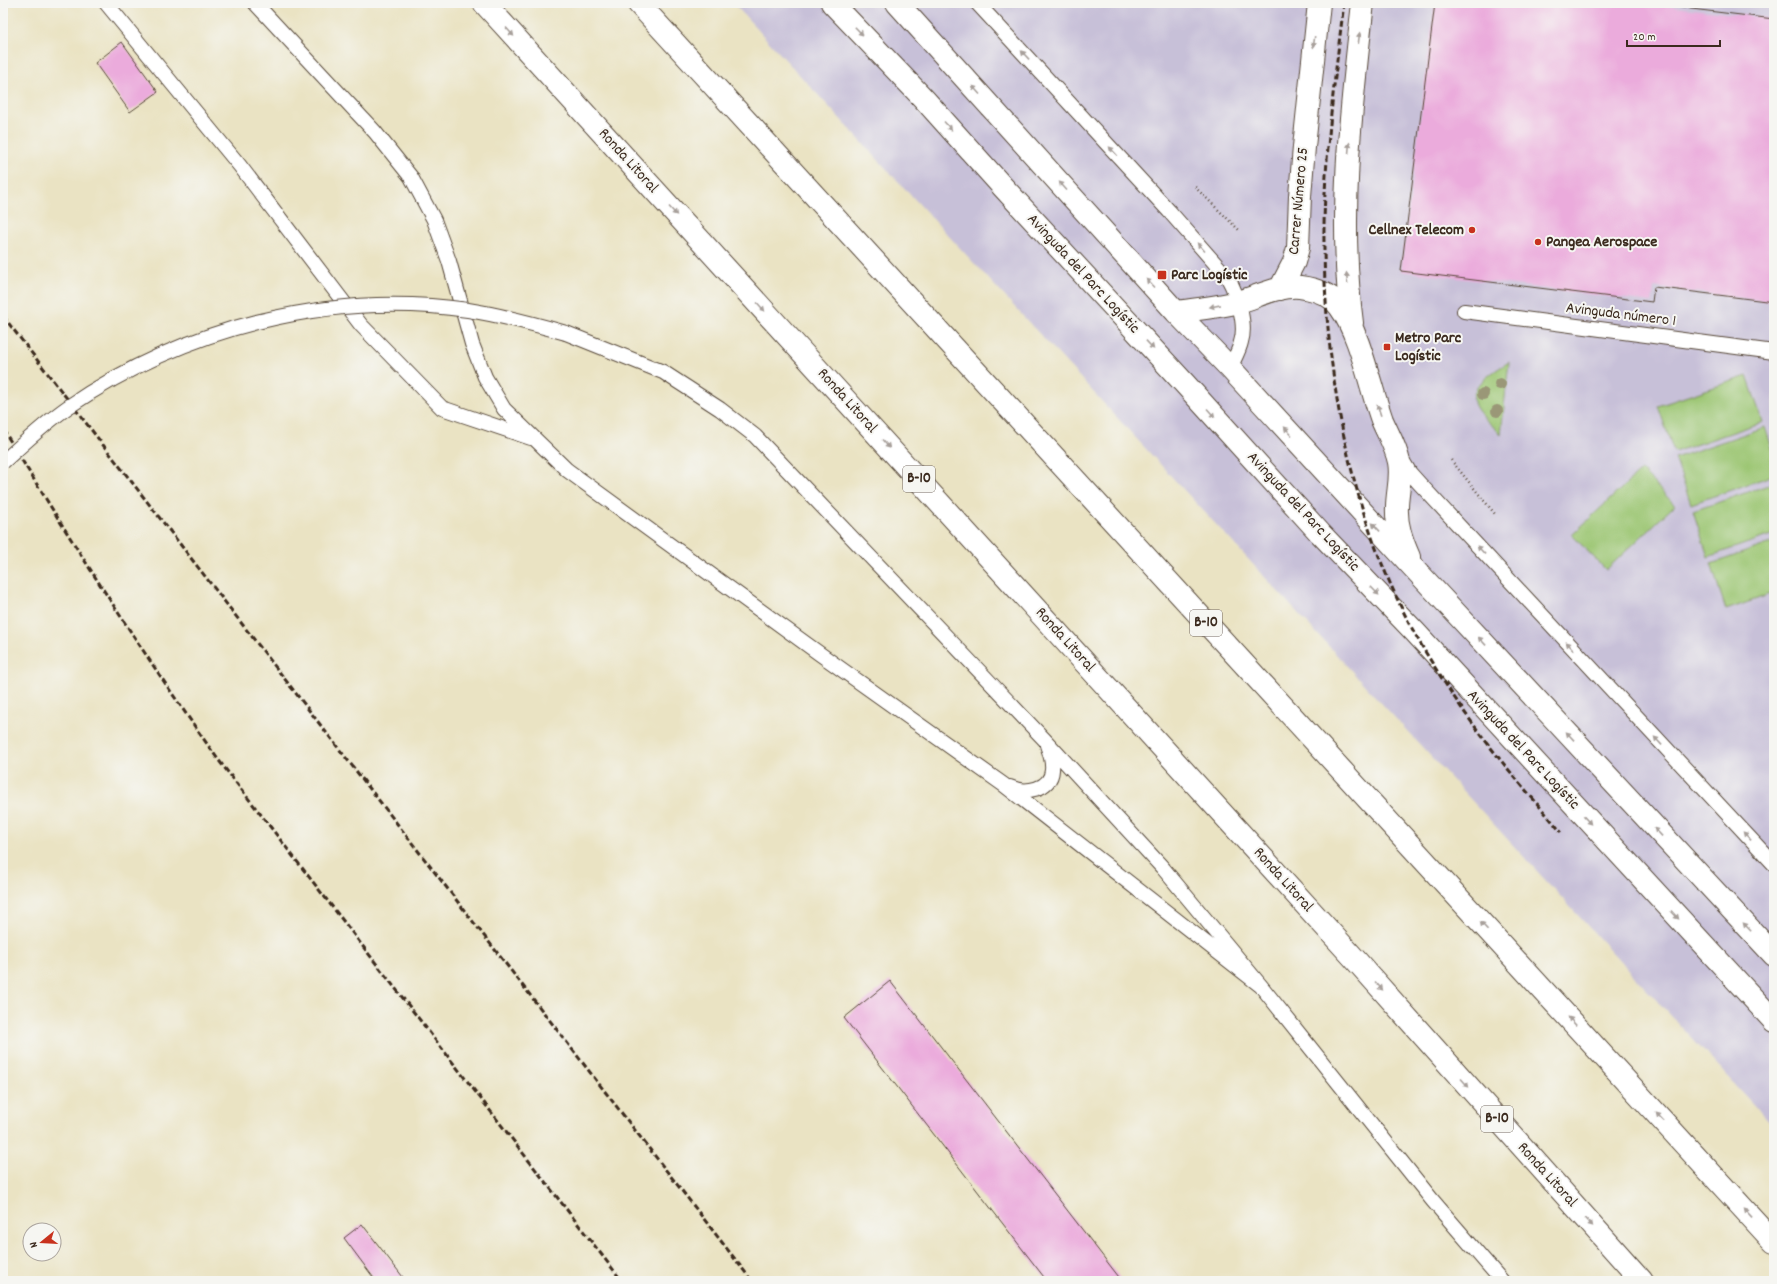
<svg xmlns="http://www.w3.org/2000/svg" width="1777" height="1284" viewBox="0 0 1777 1284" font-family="Dekko,sans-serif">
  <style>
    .industrial { fill: #c7c0d8 }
    .green { fill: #9cc673; stroke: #6c7848 }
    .building { fill: #ebabdc }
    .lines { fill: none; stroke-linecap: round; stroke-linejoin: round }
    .lane-casing { stroke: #554637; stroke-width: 16 }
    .street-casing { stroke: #554637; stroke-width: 24 }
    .highway-casing { stroke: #554637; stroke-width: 24 }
    .path { stroke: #554637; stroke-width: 2.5; stroke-dasharray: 1 3; stroke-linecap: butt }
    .lane { stroke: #fff; stroke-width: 14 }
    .street { stroke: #fff; stroke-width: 22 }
    .highway { stroke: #fff; stroke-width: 22 }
    .rail { stroke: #3b2a1e; stroke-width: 3; stroke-dasharray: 6 3; stroke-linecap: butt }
    .lane-bridge-casing { stroke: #554637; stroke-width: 16; stroke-linecap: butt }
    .lane-bridge { stroke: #fff; stroke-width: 14 }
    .tree { fill: #9a9777 }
    .oneway { fill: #a79f9a }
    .poi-dot { fill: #c8321e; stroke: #f6f6f2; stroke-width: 1.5 }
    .labels { text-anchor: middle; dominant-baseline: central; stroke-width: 4; stroke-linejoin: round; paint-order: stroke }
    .shield { fill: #f6f6f2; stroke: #73675e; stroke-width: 1 }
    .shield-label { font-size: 15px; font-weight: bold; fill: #3b2a1e }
    .street-label { font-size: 16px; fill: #3b2a1e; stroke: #f6f6f2 }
    .poi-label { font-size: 16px; font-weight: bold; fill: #3b2a1e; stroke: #f6f6f2; text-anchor: start }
  </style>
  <rect width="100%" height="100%" fill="#f6f6f2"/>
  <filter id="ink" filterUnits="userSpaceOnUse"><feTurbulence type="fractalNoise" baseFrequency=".025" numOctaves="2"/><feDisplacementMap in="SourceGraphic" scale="8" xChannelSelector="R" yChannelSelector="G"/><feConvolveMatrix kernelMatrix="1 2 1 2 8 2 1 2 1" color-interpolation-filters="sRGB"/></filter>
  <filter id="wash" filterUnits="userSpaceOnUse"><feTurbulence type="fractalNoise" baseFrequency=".012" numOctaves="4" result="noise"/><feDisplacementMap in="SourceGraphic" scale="16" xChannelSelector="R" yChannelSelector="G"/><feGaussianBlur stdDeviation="0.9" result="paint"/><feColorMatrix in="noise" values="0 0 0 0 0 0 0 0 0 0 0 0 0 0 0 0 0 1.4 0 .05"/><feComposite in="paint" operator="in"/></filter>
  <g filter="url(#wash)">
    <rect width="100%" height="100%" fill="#eae3c3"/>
    <!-- industrial -->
    <path class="industrial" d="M733,3H1774V1127Z"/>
    <!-- green -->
    <path class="green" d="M1509,362L1501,434C1493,426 1483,418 1477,409C1463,389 1494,371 1509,362Z
      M1747,376L1763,422L1674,452L1658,406Z
      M1765,427L1774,454V475L1691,504L1675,458Z
      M1641,470L1675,505L1606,570L1572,535Z
      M1774,483V534L1708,557L1693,511Z
      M1774,542V593L1726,610L1711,564Z"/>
    <g id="blocks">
      <!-- building -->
      <path class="building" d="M1435,3H1642L1774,19V302L1654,287L1652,302L1401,271Z
        M122,42L158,92L130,112L95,63Z
        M890,981L1122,1281H1047L844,1018Z
        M362,1224L406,1281H376L344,1238Z"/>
    </g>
  </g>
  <g filter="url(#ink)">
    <use href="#blocks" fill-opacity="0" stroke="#554637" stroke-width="1"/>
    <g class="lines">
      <!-- lane casing -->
      <g class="lane-casing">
        <path id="lane" d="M106,3L240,166L361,325L442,408L531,438
          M255,3L375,132L411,177L434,220L449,261L472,344L485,377L504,409L567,470L820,654L1004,785L1261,986
          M977,3L1169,211L1228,278C1237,294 1247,324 1241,342C1239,351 1234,359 1230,368
          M1464,311L1774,352
          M566,333L663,372L720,409L755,436L1044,739L1162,867L1261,986L1433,1201L1502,1281
          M1401,458L1410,473L1419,483L1774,864
          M1010,787C1025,794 1051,790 1052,770C1053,761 1050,753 1047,745"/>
      </g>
      <!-- street casing -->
      <g class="street-casing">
        <path id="street" d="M832,3L924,99L1002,186L1185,384L1320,533L1415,632L1774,1021
          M897,3L1176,312L1230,368L1412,566L1774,955
          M1280,289L1294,262L1298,248L1300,196L1304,147L1319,3
          M1176,312C1197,309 1218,307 1239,302C1259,296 1279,285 1300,287C1315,289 1331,294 1340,307C1360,334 1370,387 1382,420C1388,434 1396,447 1399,462C1402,478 1397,492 1397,507C1396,525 1402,541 1409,557
          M1352,323C1338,216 1351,109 1363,3"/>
      </g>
      <!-- highway casing -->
      <g class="highway-casing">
        <path id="highway" d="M484,3L1353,957L1642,1281
          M638,3L1774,1242"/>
      </g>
      <!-- path -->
      <path class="path" d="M1195,187L1240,231
        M1451,460L1495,514"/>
      <!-- lane -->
      <use href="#lane" class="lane"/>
      <!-- street -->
      <use href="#street" class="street"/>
      <!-- highway -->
      <use href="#highway" class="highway"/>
      <!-- rail -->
      <path class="rail" d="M1344,3C1334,84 1323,167 1324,249C1326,388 1354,533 1426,653C1442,679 1458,704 1476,728C1502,764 1533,798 1561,832
        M3,316L752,1281
        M3,429C71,541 141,651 217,758L622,1281"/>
      <!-- lane-bridge casing -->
      <g class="lane-bridge-casing">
        <path id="lane-bridge" d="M3,462C24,443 45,423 68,407C184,328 329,290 468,310C501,315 534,324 566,333"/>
      </g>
      <!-- lane-bridge -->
      <use href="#lane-bridge" class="lane-bridge"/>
    </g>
    <!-- trees -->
    <g class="tree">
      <circle cx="1500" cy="384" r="6"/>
      <circle cx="1483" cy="394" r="6"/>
      <circle cx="1497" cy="411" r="6"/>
    </g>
    <!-- one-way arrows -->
    <defs><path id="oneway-solid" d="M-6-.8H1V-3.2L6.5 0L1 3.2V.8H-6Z"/></defs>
    <g class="oneway">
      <use href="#oneway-solid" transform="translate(859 31) rotate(46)"/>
      <use href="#oneway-solid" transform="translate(510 32) rotate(48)"/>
      <use href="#oneway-solid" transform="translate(1359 38) rotate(-83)"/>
      <use href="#oneway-solid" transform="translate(1314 42) rotate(97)"/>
      <use href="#oneway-solid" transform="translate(1025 55) rotate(-133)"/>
      <use href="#oneway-solid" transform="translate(976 90) rotate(-132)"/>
      <use href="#oneway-solid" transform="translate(948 126) rotate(48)"/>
      <use href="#oneway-solid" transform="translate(1349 148) rotate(-85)"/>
      <use href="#oneway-solid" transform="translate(1113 151) rotate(-133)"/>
      <use href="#oneway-solid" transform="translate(1063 186) rotate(-132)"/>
      <use href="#oneway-solid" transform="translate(673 211) rotate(48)"/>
      <use href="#oneway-solid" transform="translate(1201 247) rotate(-132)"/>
      <use href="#oneway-solid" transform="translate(1347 278) rotate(-96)"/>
      <use href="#oneway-solid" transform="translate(1150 283) rotate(-132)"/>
      <use href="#oneway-solid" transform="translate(1215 306) rotate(169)"/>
      <use href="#oneway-solid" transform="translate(761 307) rotate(48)"/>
      <use href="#oneway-solid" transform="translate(1150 345) rotate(47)"/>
      <use href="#oneway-solid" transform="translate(1379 410) rotate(-109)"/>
      <use href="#oneway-solid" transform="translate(1211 413) rotate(48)"/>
      <use href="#oneway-solid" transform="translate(1288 431) rotate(-132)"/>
      <use href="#oneway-solid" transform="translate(886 444) rotate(48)"/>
      <use href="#oneway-solid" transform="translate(1376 527) rotate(-133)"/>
      <use href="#oneway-solid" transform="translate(1481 550) rotate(-133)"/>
      <use href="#oneway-solid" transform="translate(1375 591) rotate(46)"/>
      <use href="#oneway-solid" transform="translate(1482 641) rotate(-133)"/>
      <use href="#oneway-solid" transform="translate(1570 646) rotate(-133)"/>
      <use href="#oneway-solid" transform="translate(1570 736) rotate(-133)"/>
      <use href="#oneway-solid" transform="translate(1658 741) rotate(-133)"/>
      <use href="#oneway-solid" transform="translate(1587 820) rotate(47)"/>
      <use href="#oneway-solid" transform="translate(1658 832) rotate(-133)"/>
      <use href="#oneway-solid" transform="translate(1747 836) rotate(-133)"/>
      <use href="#oneway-solid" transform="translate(1675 915) rotate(47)"/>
      <use href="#oneway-solid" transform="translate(1484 926) rotate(-133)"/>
      <use href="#oneway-solid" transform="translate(1747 927) rotate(-134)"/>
      <use href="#oneway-solid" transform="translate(1379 986) rotate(48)"/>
      <use href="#oneway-solid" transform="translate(1572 1021) rotate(-133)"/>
      <use href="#oneway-solid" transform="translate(1465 1083) rotate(48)"/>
      <use href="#oneway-solid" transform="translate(1660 1117) rotate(-133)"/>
      <use href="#oneway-solid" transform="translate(1748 1213) rotate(-133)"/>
      <use href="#oneway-solid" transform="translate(1589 1222) rotate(48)"/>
    </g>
  </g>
  <!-- markers -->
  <g class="poi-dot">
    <circle cx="1472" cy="230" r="4"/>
    <circle cx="1538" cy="242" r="4"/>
    <rect x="1157" y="270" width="10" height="10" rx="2"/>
    <rect x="1383" y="343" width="8" height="8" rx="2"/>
  </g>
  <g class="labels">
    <!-- shield labels -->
    <g class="shield">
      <rect x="903" y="466" width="32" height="26" rx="3"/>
      <rect x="1190" y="610" width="32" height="26" rx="3"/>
      <rect x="1481" y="1106" width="32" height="26" rx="3"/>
    </g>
    <g class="shield-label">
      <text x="919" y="479">B-10</text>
      <text x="1206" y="623">B-10</text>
      <text x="1497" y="1119">B-10</text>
    </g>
    <!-- street labels -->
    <g class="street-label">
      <text transform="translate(628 161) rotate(48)">Ronda Litoral</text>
      <text transform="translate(1299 201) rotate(-85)">Carrer Número 25</text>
      <text transform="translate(1083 274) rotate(47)">Avinguda del Parc Logístic</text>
      <text transform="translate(1621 315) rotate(7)">Avinguda número 1</text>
      <text transform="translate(847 401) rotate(48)">Ronda Litoral</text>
      <text transform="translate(1303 512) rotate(47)">Avinguda del Parc Logístic</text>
      <text transform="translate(1065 640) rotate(48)">Ronda Litoral</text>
      <text transform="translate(1523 750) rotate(47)">Avinguda del Parc Logístic</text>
      <text transform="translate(1283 880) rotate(48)">Ronda Litoral</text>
      <text transform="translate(1547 1175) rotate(48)">Ronda Litoral</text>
    </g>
    <!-- poi labels -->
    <g class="poi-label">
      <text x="1464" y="230" text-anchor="end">Cellnex Telecom</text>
      <text x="1546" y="242">Pangea Aerospace</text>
      <text x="1171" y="275">Parc Logístic</text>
      <text x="1395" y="338">Metro Parc<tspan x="1395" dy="18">Logístic</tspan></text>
    </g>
  </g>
  <!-- margin -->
  <rect width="1777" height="1284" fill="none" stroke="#f6f6f2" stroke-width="16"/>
  <!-- north arrow -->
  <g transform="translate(42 1242) rotate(252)"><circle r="19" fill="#f6f6f2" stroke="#aba49d"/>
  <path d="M0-3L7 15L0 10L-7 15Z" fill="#c8321e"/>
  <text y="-6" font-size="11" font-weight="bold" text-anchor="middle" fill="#3b2a1e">N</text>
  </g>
  <!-- scale -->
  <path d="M1627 40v6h93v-6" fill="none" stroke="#3b2a1e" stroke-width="2"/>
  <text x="1633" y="40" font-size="12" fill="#3b2a1e" stroke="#f6f6f2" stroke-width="3" paint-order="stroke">20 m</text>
</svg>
